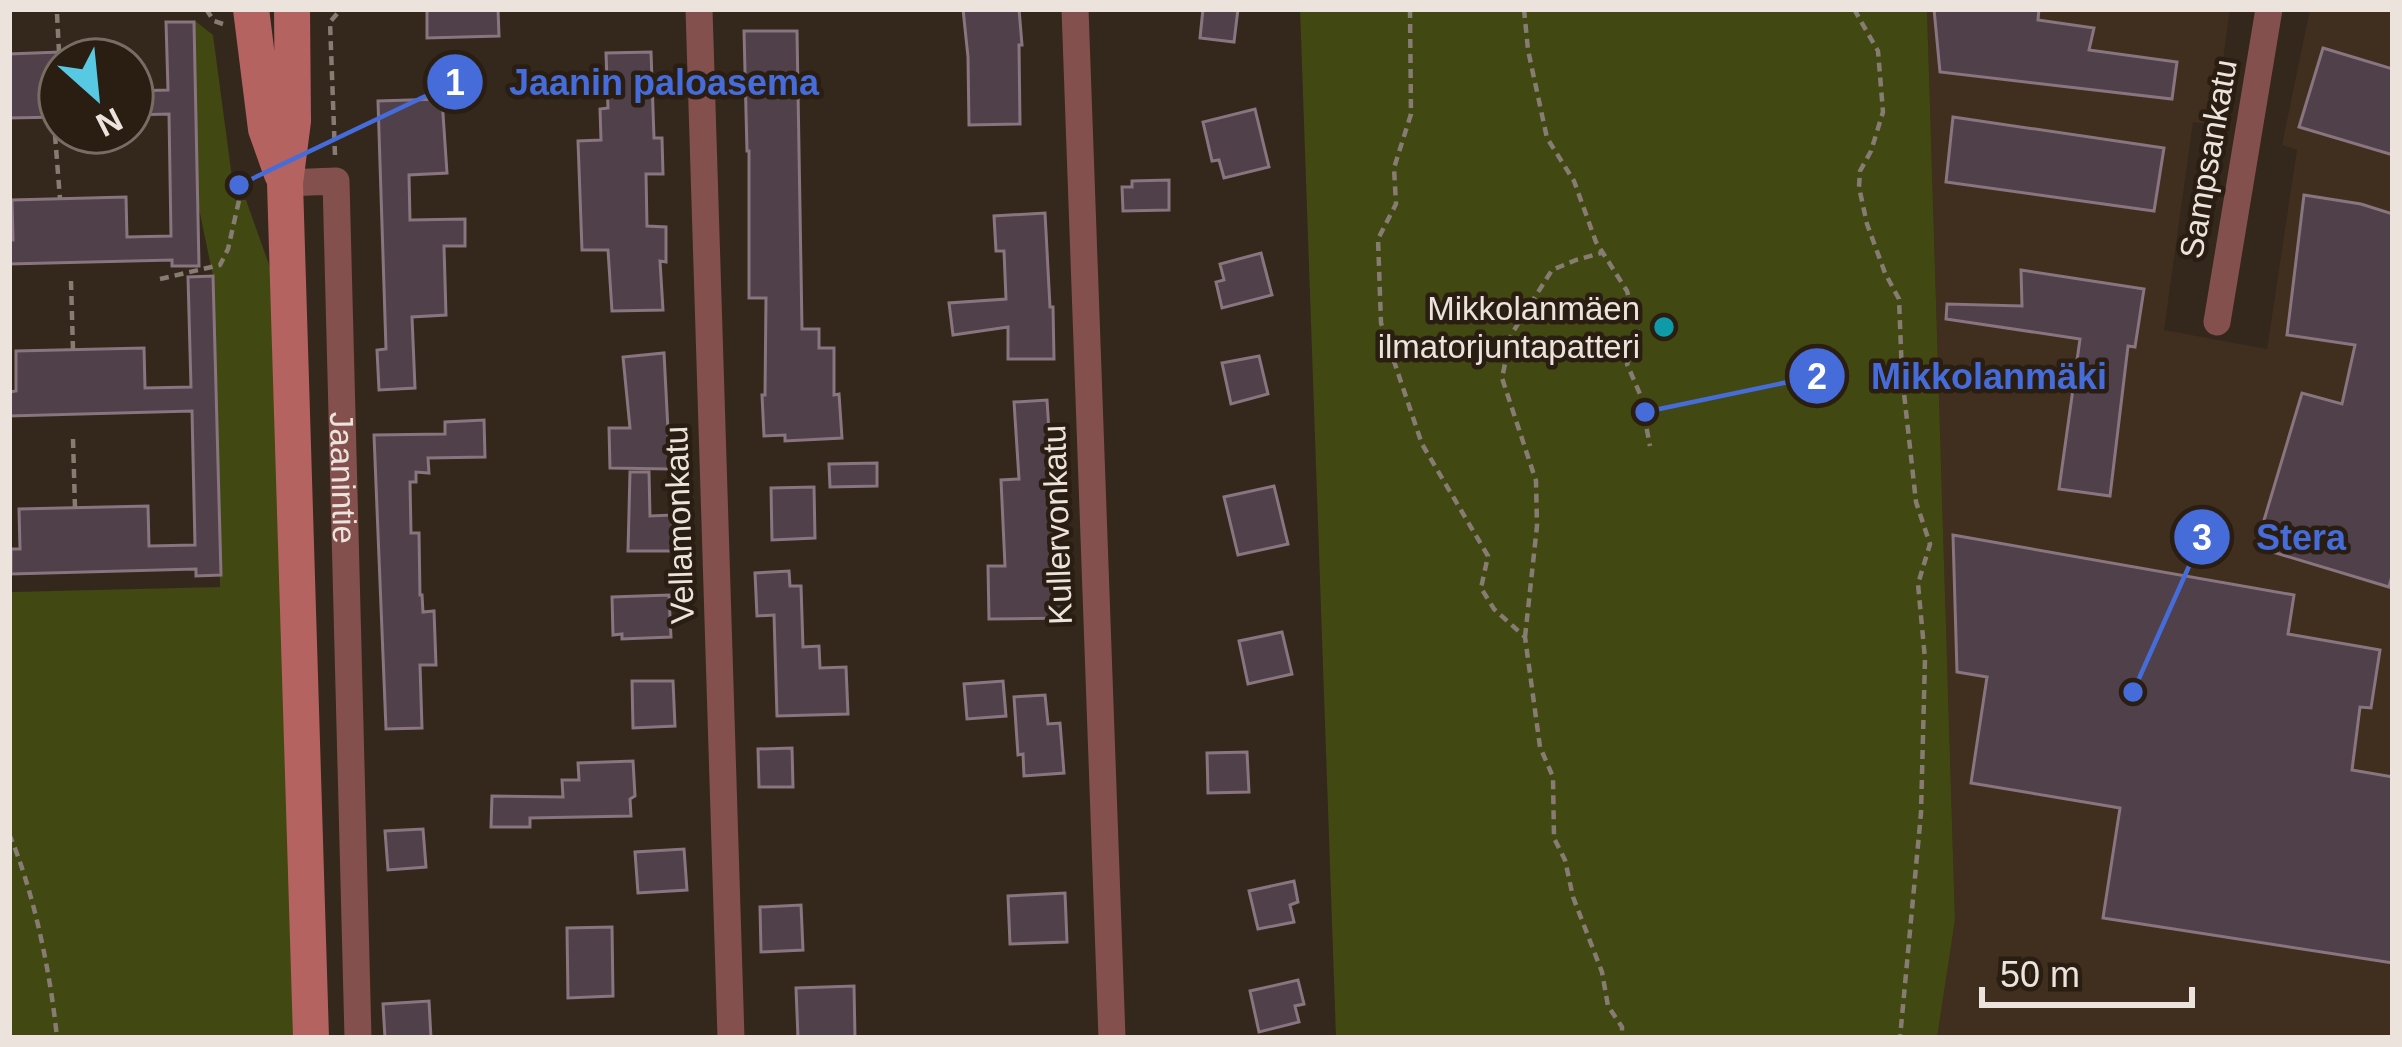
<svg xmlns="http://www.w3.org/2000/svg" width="2402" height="1047" viewBox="0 0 2402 1047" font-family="Arial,sans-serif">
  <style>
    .built { fill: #402f1f }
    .green { fill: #414811 }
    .building { fill: #504049; stroke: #88757f; stroke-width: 3 }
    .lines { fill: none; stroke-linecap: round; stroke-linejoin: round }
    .path { stroke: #867c72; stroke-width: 4.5; stroke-dasharray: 9 6; stroke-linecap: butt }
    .street { stroke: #83504d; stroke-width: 27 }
    .secondary { stroke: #b46360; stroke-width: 36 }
    .culture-dot { fill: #0f9aa8; stroke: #2a1d12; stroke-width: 4.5 }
    .labels { text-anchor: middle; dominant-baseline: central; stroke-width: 9; stroke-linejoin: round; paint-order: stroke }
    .street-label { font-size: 33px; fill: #ece4dc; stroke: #2a1d12 }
    .poi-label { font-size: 33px; fill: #ece4dc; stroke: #2a1d12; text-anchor: end }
    .leader { fill: none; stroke: #466cd9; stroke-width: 4.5 }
    .callout-dot { fill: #466cd9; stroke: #2a1d12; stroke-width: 4.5 }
    .mark-label { font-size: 36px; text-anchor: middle; font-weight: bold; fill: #fff }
    .callout-label { font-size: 36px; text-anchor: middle; font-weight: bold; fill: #466cd9; stroke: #2a1d12; stroke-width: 9; stroke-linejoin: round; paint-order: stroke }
  </style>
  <rect width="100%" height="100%" fill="#34271c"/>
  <!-- built -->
  <path class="built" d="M1927,9H2230L2214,125L2193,122L2164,330L2267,349L2297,150L2282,145L2310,9H2393V1038H1937L1955,920Z"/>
  <!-- green -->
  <path class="green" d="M1300,9H1927L1955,920L1937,1038H1336Z
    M194,20L213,35L235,200H246L276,284L294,1038H9V495L12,592L220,587L213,276L198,204Z"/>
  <!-- building -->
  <path class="building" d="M427,9H498L499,36L427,38Z
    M963,9H1019L1022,45H1019L1020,124L969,125L968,57Z
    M1203,9H1238L1234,42L1200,38Z
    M1934,9H2039L2038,20L2094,28L2089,50L2177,62L2172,99L1940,72Z
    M166,22H194L199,266H172V260L9,264V240H13L12,200L126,197L127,237L171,236L169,114L132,115V91L168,90Z
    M744,31H797L802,329H819V348H834V395L839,394L842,438L785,441V435L764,436L762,395H765L766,298H749V151H747Z
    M2323,48L2393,69V155L2299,127Z
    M60,52V117L9,118V54Z
    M651,52L654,138H662L663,174H646L647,226L666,227V262L660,261L663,310L612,311L608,250H582L578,141L601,140L600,109L608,108L606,53Z
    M442,99L447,173L409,175L410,220L465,219V246H444L446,315L412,317L415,388L379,390L377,350L386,349L378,101Z
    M1255,109L1269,167L1224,178L1219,160L1212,161L1203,122Z
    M1953,117L2164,148L2154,211L1946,182Z
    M1169,180V210L1123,211L1122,187H1132V181Z
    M2304,195L2361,204L2393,214V572L2389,587L2256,547L2302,393L2342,404L2355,345L2287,335Z
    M1045,213L1050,307H1053L1054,359H1008V327L953,335L949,303L1006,299L1004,251H996L994,216Z
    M1261,253L1272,295L1222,308L1216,282L1224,280L1220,264Z
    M2021,270L2144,289L2135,347L2128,346L2110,496L2059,489L2080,339L1946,319L1947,304L2022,306Z
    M213,276L221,575L196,576V569L11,574V549H20L19,509L148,506L149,546L195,545L192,411L9,416V392L16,391V351L144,348L145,388L191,387L188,277Z
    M664,353L670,469L610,468L609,428H630L623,357Z
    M1259,356L1268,394L1231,404L1222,363Z
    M1047,400L1052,478H1055L1059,565H1066L1067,618L989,619L988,566H1005L1001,480L1019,479L1014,402Z
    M484,420L485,457L428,458L429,473L416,472V482H410L411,533H419L420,595H422L423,612L434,611L436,665H420L422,728L386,729L374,435L445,434V422Z
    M877,463V486L830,487L829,464Z
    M630,472H649L650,516L672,515L673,551H628Z
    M1274,486L1288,544L1238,555L1224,497Z
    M814,487L815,538L772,540L771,488Z
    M1953,535L2294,595L2288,634L2380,650L2371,708L2360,707L2352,770L2393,777V963L2103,918L2120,808L1971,783L1987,677L1957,672Z
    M789,571L790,586H801L803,647L819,646L820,668L846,667L848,714L777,716L774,615L757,616L755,573Z
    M669,595L671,637L622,639V634L613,635L612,597Z
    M1282,632L1292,674L1248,684L1239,641Z
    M632,681H673L675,726L633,728Z
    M1003,681L1006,716L967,719L964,684Z
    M1045,695L1048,724L1060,723L1064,773L1024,776L1023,754L1018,755L1014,697Z
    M792,748L793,787H759L758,749Z
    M1247,752L1249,792L1208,793L1207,753Z
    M633,761L635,796L630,799L631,816L530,818V827H491L492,796L563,797L562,780H579L578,763Z
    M423,829L426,867L388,870L385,831Z
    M684,849L687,890L638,893L635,852Z
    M1294,881L1298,902L1290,905L1294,922L1258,929L1249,891Z
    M1065,893L1067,942L1010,944L1008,896Z
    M801,905L803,950L761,952L760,907Z
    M612,927L613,996L568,998L567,928Z
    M1298,980L1304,1004L1295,1006L1299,1022L1259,1032L1250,991Z
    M854,986L855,1038H798L796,988Z
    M429,1001L431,1038H385L383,1004Z"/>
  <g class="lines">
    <!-- path -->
    <path class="path" d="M206,9L214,21L223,24
      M1410,9L1411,114L1394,168L1396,204L1378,239L1381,323L1422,444L1488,556L1481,588L1494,609L1525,637L1540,747L1553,777L1554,838L1565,860L1573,897L1602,972L1608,1006L1622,1027V1038
      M1524,9L1528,50L1547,138L1574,181L1596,242L1627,291L1639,335L1627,364L1640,394L1650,446
      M1854,9L1878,51L1883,112L1871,151L1860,171L1859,187L1867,224L1885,273L1899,299L1902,375L1916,502L1930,544L1918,584L1925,659L1921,813L1900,1038
      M57,14L59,52
      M55,135L60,199
      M335,155L330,22L341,9
      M160,279L220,265L228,249L240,196
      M71,281L73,350
      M73,439L75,508
      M1525,637L1537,526L1536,481L1502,378L1511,335L1552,270L1576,260L1601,253
      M9,834C34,891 51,976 57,1038"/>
    <!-- street -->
    <g class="street">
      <path d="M699,9L731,1038"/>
      <path d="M1075,9L1112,1038"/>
      <path id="s1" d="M285,183L336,181L358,1038"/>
      <path d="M2217,322L2269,9"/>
    </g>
    <!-- secondary -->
    <path class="secondary" d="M251,9L266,129L282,174
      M292,9L293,121L285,183L311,1038"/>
  </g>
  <!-- markers -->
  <circle class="culture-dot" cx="1664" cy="327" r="12"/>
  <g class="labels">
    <!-- street labels -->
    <g class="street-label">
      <text transform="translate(2208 159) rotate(-80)">Sampsankatu</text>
      <text stroke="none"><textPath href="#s1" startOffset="348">Jaanintie</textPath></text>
      <text transform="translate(679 525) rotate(-92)">Vellamonkatu</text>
      <text transform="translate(1057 525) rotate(-92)">Kullervonkatu</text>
    </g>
    <!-- poi labels -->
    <g class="poi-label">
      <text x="1640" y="308">Mikkolanmäen<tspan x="1640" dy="38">ilmatorjuntapatteri</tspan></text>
    </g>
  </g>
  <!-- callouts -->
  <path class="leader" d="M239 185L455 82M1645 412L1817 376M2133 692L2202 537"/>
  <g class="callout-dot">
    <circle cx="239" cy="185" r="12"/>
    <circle cx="1645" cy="412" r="12"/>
    <circle cx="2133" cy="692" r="12"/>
    <circle cx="455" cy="82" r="30"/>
    <circle cx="1817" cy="376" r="30"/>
    <circle cx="2202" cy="537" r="30"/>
  </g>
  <g class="mark-label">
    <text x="455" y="95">1</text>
    <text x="1817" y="389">2</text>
    <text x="2202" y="550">3</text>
  </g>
  <g class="callout-label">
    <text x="664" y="95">Jaanin paloasema</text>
    <text x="1989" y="389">Mikkolanmäki</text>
    <text x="2301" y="550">Stera</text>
  </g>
  <!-- border -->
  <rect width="2402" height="1047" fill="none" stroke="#ece4dc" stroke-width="24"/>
  <!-- north arrow -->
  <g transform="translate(96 96) rotate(153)"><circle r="57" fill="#2a1d12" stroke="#786d63" stroke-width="3"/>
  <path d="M0-9L21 45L0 30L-21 45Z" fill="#57c9e2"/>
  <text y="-18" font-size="33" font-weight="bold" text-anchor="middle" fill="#ece4dc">N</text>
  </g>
  <!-- scale -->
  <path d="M1982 987v18h210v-18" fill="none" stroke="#ece4dc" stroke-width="6"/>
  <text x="2000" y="987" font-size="36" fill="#ece4dc" stroke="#2a1d12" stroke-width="9" paint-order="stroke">50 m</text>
</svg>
